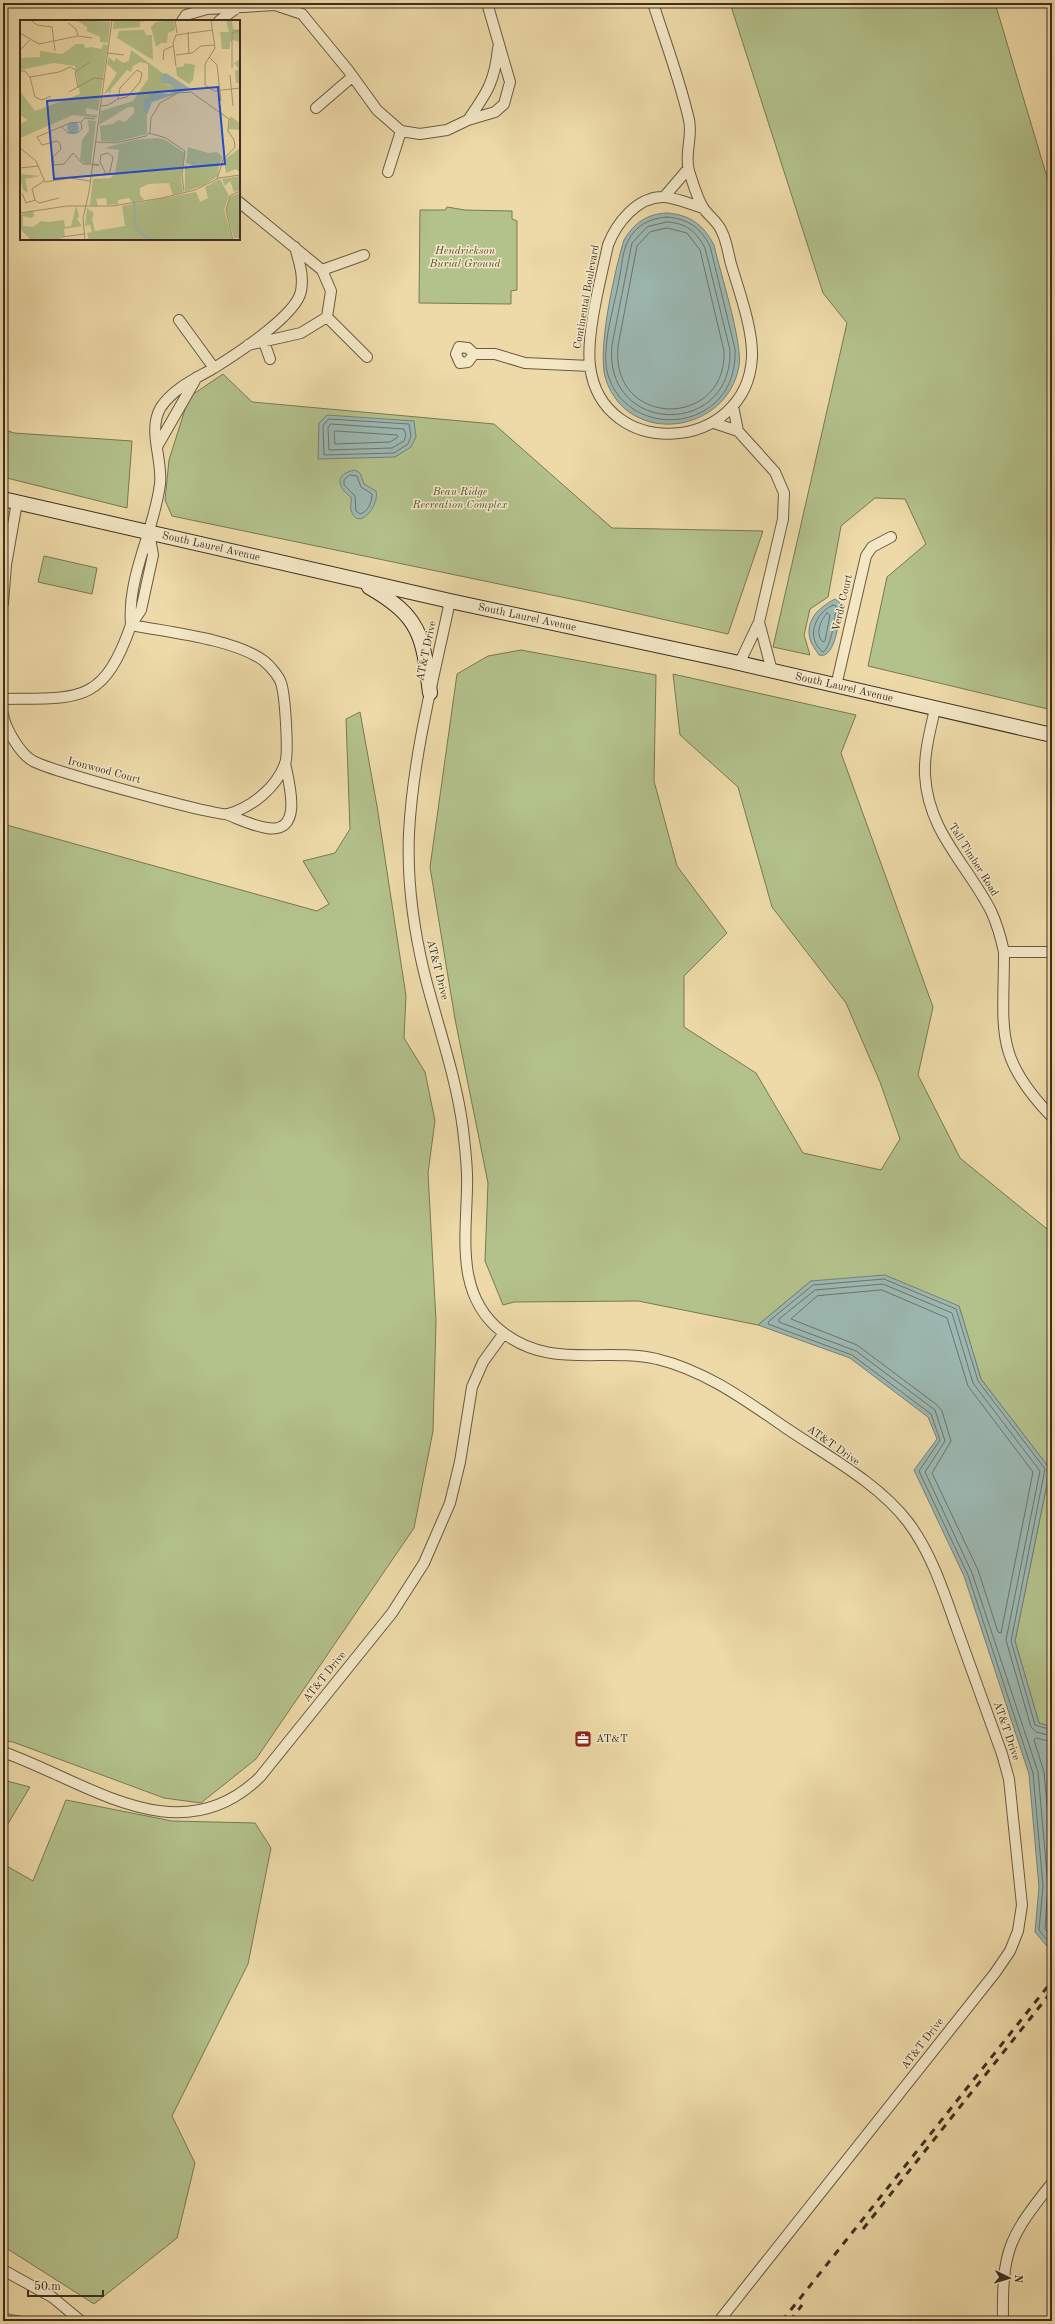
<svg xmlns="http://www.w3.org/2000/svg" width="1055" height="2324" viewBox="0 0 1055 2324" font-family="'Old Standard TT',serif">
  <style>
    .green { fill: #b3c18b; stroke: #797856 }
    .water { fill: #9cb8b2; stroke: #778178 }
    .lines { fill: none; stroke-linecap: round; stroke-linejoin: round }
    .shore { stroke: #6e746a; stroke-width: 1 }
    .minor-casing { stroke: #6a5a43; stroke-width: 12 }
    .secondary-casing { stroke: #3f2f21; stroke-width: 16 }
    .minor { stroke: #f3e7c6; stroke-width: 10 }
    .secondary { stroke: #f3e7c6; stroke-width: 14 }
    .rail { stroke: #3f2f21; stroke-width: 3; stroke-dasharray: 7 7; stroke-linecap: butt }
    .labels { text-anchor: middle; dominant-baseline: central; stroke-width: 3; stroke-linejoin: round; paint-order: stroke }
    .park-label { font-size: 11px; font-style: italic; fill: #564c36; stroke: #f3e7c6 }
    .street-label { font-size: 11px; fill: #3f2f21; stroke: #f3e7c6 }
    .poi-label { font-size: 11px; fill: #3f2f21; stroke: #f3e7c6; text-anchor: start }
    .inset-river { fill: none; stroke: #9cb8b2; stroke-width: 2 }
    .inset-road { fill: none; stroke: #a79672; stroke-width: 1 }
    .view { fill: #1d4ed8; fill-opacity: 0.15; stroke: #1d4ed8; stroke-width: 2 }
    .inset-edge { fill: none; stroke: #3f2f21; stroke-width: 2 }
  </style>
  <rect width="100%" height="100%" fill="#eddaa8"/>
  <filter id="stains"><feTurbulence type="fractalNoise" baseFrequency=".005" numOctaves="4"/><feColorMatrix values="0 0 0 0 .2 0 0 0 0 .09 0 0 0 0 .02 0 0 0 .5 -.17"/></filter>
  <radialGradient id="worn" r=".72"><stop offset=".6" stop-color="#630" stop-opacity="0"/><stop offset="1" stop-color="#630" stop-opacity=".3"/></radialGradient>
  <!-- green -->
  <path class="green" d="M730,3H995L1052,194V710L868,666L887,577L926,544L905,499L875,498L841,526L828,597L810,609L804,635L810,655L773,647L847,323L823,293Z
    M447,207L465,210L512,211V219L517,221V290L511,291V304L419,303L420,210H445Z
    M223,374L252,402L494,424L612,528L763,531L728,634L595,604L172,516L165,500L169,460L189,397Z
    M3,429L14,433L132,441L127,508L3,477Z
    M44,556L97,568L92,594L38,582Z
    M521,650L656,675L654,781L677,866L727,933L684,976V1027L756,1073L803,1153L881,1170L900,1139L880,1082L846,1003L772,907L738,787L680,735L673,674L856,715L841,753L933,1007L918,1075L960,1158L1052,1233V1727L1039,1723L1015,1641L1050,1469L981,1379L959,1306L811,1281L758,1325L638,1301L514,1302L503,1305L485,1261L488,1183L455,1019L430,867L457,674L488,656Z
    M360,712L377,806L406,996L404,1038L425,1072L435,1121L428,1173L436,1321L433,1431L414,1528L256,1759L201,1803L164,1798L13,1742L3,1741V824L317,911L329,904L303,861L335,853L350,829L346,719Z
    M3,1780L30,1787L3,1832Z
    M66,1800L172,1821L255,1823L271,1848L248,1964L172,2116L195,2163L177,2238L94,2304L3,2246V1864L33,1881Z
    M3,2313L48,2321H3Z"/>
  <!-- water -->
  <path class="water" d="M667,213C690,215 703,224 714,245C720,272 743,343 739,366C727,434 629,447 606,380C596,353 615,269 624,240C634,223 647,214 667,213Z
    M327,415L414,421L416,437L411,447L395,457L318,459L319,423Z
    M355,470L360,473L364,484L376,491C380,505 358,533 351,510C350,506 352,502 351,497C337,487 334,474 355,470Z
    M835,599L840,603C840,616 836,660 819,655C816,650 811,644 810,639C805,619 820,607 835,599Z
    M885,1275L959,1306L981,1379L1050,1469L1015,1641L1039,1723L1052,1727V1952L1035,1932L1039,1887L1029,1774L964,1576L914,1470L937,1439L928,1417L850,1358L758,1325L811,1281Z"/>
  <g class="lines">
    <!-- shore -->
    <path class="shore" d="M667,217C688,219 700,227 710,246L735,349C736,376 726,399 702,412C668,430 622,416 609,378C606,370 605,360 606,351C607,327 615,303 619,280C622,267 622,252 628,241C635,226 650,218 667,217Z
      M667,222C686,223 696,231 705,248L730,350C733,438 603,436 612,345L632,243L647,227Z
      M667,228L687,233L700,250L724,351C727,429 610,429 618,346L637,246L650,232Z
      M329,419L409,424L411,436L408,444L394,453L324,455L323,426Z
      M331,424L404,429L406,435L404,441L392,448L329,450L328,428Z
      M336,431L397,435L398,437L390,442L335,444L334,432Z
      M350,475L357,476L361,487L372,494C372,502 368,512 360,514L356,511L355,496L344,485V480Z
      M833,605L836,606C836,615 831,648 823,652C805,638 815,613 833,605Z
      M827,613L830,615L825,641L823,642C815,634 820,621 827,613Z
      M882,1290L947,1318L968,1386L1033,1472L1001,1633L998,1632L978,1570L932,1473L951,1441L942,1411L937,1405L857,1345L791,1319L817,1296Z
      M1052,1730L1035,1725L1011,1641L1045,1469L978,1381L956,1309L884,1279L813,1285L769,1321L768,1324L852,1355L931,1414L940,1440L919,1471L968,1575L1033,1773L1043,1886L1039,1930L1052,1946
      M1052,1736L1036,1732L1031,1727L1006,1640L1040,1471L973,1383L952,1313L883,1284L815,1290L779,1319V1322L856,1351L935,1410L945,1441L925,1472L972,1573L1038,1772L1048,1886L1045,1929L1052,1938
      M1052,1742L1036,1738L1034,1740L1044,1772L1052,1862"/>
    <!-- minor casing -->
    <g class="minor-casing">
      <path id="minor" d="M653,3C665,41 680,80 689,120C693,136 684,155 689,171C693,183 697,199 704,209C709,216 719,223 722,232C727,242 728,253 731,264C739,291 753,329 752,357C747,453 602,462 590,366C586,334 601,278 608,245C616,224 637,196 664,197C676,198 691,204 703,208
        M182,21L186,15L207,9L275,5L302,14L348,70L377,110L401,131L420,134L447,130L468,120L495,112L504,104L510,82L487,3
        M219,21L238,7
        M316,108L352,77
        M468,120C486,94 495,82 498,48
        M388,172L401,131
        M664,197L688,169
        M239,202L322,270L331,291L327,317L301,333L248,345
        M322,270L364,255
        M327,317L367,357
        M179,320L214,368
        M264,342L270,359
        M474,354L468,362L460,363L456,354L459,347L468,348L474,354H495L525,363L590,366
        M733,406L738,431
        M714,423L738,431L775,472L784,493L783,519L759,622
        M158,445L197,377
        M149,532L153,555L141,610L131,625C127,576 154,532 160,484C163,459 147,430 161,407C174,388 195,379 214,368C235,355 297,315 301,291C304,275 299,262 295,247
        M450,601C434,677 413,755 409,833C407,880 413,926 424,972C437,1024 456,1075 463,1129C465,1148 468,1168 467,1188C466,1239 456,1295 501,1331C549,1370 602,1347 657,1359C706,1371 745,1400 786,1428C827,1456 877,1482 908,1522C932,1554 944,1593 957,1629C972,1671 987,1712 1002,1754L1009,1779L1022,1905L1018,1931L1010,1951L995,1973L719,2321
        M3,603L6,565L17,502
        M739,664L759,622L772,671
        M836,686L866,556L872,547L891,537
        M3,699C79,698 103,705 131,625C167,632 235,639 264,661C269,665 279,676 281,683C285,694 289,753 285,764C276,788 252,807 228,814C218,817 48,770 33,761C20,754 5,728 3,714
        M935,709C930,731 924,753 925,775C928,832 967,864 991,911C997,924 1001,938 1004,952
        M226,814C239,819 253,826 267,828C304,834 289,783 285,763
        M1052,952H1004C1004,1030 993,1056 1052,1117
        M3,1752C88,1782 179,1856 260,1777L392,1613L424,1563L450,1503L460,1462L472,1387L483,1362L504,1333
        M3,2270L52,2297L81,2321
        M1003,2321C1002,2251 1008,2238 1052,2183"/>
    </g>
    <!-- secondary casing -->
    <g class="secondary-casing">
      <path id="secondary" d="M3,499L450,601L730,661L1052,735
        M369,587C421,617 423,636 430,693"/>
    </g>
    <!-- minor -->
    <use href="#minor" class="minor"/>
    <!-- secondary -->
    <use href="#secondary" class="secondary"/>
    <!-- rail -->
    <path class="rail" d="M863,2229L1052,1991
      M782,2321L1052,1981
      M790,2321L802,2305"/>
  </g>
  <!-- icons -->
  <defs>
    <g id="office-square" transform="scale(0.9)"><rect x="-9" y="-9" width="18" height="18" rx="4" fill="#8f2418" stroke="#f3e7c6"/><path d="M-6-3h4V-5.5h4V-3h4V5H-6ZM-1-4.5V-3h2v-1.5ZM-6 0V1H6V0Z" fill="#fff"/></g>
  </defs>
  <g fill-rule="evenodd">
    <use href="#office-square" x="583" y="1739"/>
  </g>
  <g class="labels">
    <!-- park labels -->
    <g class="park-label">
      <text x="465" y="251">Hendrickson<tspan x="465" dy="13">Burial Ground</tspan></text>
      <text x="460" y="492">Beau Ridge<tspan x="460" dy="13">Recreation Complex</tspan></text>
    </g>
    <!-- street labels -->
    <g class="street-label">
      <text transform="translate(587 297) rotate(-80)">Continental Boulevard</text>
      <text transform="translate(211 547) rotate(13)">South Laurel Avenue</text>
      <text transform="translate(843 603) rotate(-77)">Verde Court</text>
      <text transform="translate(527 618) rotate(12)">South Laurel Avenue</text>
      <text transform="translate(427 651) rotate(-78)">AT&amp;T Drive</text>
      <text transform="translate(844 688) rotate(13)">South Laurel Avenue</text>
      <text transform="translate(104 771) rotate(15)">Ironwood Court</text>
      <text transform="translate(973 860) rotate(58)">Tall Timber Road</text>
      <text transform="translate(437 970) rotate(76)">AT&amp;T Drive</text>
      <text transform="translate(833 1446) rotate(35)">AT&amp;T Drive</text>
      <text transform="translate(325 1677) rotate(-51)">AT&amp;T Drive</text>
      <text transform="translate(1006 1731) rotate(71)">AT&amp;T Drive</text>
      <text transform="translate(923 2044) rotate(-52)">AT&amp;T Drive</text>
    </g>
    <!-- poi labels -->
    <g class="poi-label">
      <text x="596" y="1739">AT&amp;T</text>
    </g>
  </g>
  <!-- overview -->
  <g transform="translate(20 20)">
    <rect width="220" height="220" fill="#eddaa8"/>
    <path d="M56,0L90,2L88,23L80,22V17L67,11V7ZM94,0H125L126,1L120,2V7L93,9ZM154,0L155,10L148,13L147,23H141L136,27L131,7L136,2ZM206,0H212L213,9L220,10V22L213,20L210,22V29H202L200,12H209ZM124,10L126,15H132L133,40L97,18L99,11ZM56,24H64L65,28L71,27L82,29L83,24L88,25L78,91L68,88L65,89L67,94L77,95V98L53,95L0,118V104L8,100L0,95V71L15,91L60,74L55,46L34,43L0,50V38L20,37V31L42,34ZM111,30L144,54L140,55L147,65L153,66L154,72H135L129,78L123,91L127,95V114L95,122L81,121L80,106L93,104L98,100L105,102L114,93V87H108L79,105L81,91L113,81L128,59V44L120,42L113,46L111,52L107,50L91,69L90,74L89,71L84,74L97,53L87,44L89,37L94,42L96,38L103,43L109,41ZM220,39V63H216L215,51L219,49L214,43ZM165,43L175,45L173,60L169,64L157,56L156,47H163ZM210,96L220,103V110L209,109ZM68,100L76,101L71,143L67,144L60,140L62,120L69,111ZM137,118L144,119L165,133L161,158L163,172L153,175L149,163L129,164L120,168V175L124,180L112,182L109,178L98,180V184L87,185L86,178L76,179L78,186L70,185L73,159L90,158L95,154L99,130L84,128L114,120ZM168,127L188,133L197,132L203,137L199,145L198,156L184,165L165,172V145L170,148L172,145L166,143ZM220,128V153L216,149L206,153L204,140ZM0,154L20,156L5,159L8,173L3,170ZM220,156L219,170L214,172L210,161L205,166L202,159ZM200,159L209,176L204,190L213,220H69L67,213L72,212L70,205L65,206L67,188L74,193L72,199L75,211L105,206L102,186L176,172L180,182L188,178L185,167ZM220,173V218H214L206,189L210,177ZM56,186L59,196L57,199L62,206L44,209L45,216L38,220H11L0,209V194L13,191L14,196L11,198L3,196V206L13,207L21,201L28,202L44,200L45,207L51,206Z" fill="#b3c18b"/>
    <path d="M146,53L171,69L132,82L127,95L123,91L124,80L135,72L148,74L154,72L153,66L141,62L140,55ZM47 108a6 6 0 1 1 12 0a6 6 0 1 1-12 0Z" fill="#9cb8b2"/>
    <path class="inset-river" d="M114,181L116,209L126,217L138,220"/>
    <path class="inset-road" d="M11,0L17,5L32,7L35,31M155,0L157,13M191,0L195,28L185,44V65L194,71L220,68M48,3L56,9L58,16M168,12L169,34M0,13L19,24L58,16L72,18M0,30L10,20M87,33L104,35M156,35L172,33L181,26L195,25M189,37L197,45L201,81M143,40L144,30L153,26M156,46L153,23L156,15L193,10M212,48V13L220,10M117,50L122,53L120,62L107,77L98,79L100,68ZM0,51H5L10,57L15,77L22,80L31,76M210,55L213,86M10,57L39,52L50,47L56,50M58,68L55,52L70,42M49,72L74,58L84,59M81,86L88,85L98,79M42,107L48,113H57L62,109L61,103M129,113L146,118L165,131L162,155L164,171M75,122L96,123L126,116L130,112L131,98L140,83L158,73L171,72L209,99L208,111L214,120L215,127L203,140L197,159M40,124L37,121L22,125L17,117L50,103L61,102L65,98L75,99M40,124L41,129L33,137L34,145L44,144L53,133L63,144H74L79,145H72M0,128L16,141L25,162L50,158L70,161M0,148L19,146M71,155L86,154L90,152L93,137L88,133L81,135L80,142L86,154M24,161L12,169L15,180L19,183L39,178M2,173L6,183L15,180M0,193L47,186H92L142,178L175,170L199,158L220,155M42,217L64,214M65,220L63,198L69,172L92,0M213,220L206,190L210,176L220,171"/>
    <path class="view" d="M198,67L205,144L34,159L27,81Z"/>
    <rect width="220" height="220" class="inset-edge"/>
  </g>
  <!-- margin -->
  <rect width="1055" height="2324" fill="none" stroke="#eddaa8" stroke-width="16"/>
  <rect x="4" y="4" width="1047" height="2316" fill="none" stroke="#3f2f21" stroke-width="2"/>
  <rect x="8" y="8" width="1039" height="2308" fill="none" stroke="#3f2f21"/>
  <!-- north arrow -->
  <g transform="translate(1009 2278) rotate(95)" stroke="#f3e7c6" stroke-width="3" paint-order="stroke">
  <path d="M0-3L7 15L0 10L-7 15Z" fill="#3f2f21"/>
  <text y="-6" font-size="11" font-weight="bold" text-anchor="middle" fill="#3f2f21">N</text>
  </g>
  <!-- scale -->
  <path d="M28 2290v6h75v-6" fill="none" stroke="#3f2f21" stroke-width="2"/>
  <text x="34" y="2290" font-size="12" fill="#3f2f21" stroke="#f3e7c6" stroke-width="3" paint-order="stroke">50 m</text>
  <rect width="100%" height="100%" filter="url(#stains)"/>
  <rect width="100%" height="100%" fill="url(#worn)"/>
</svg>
